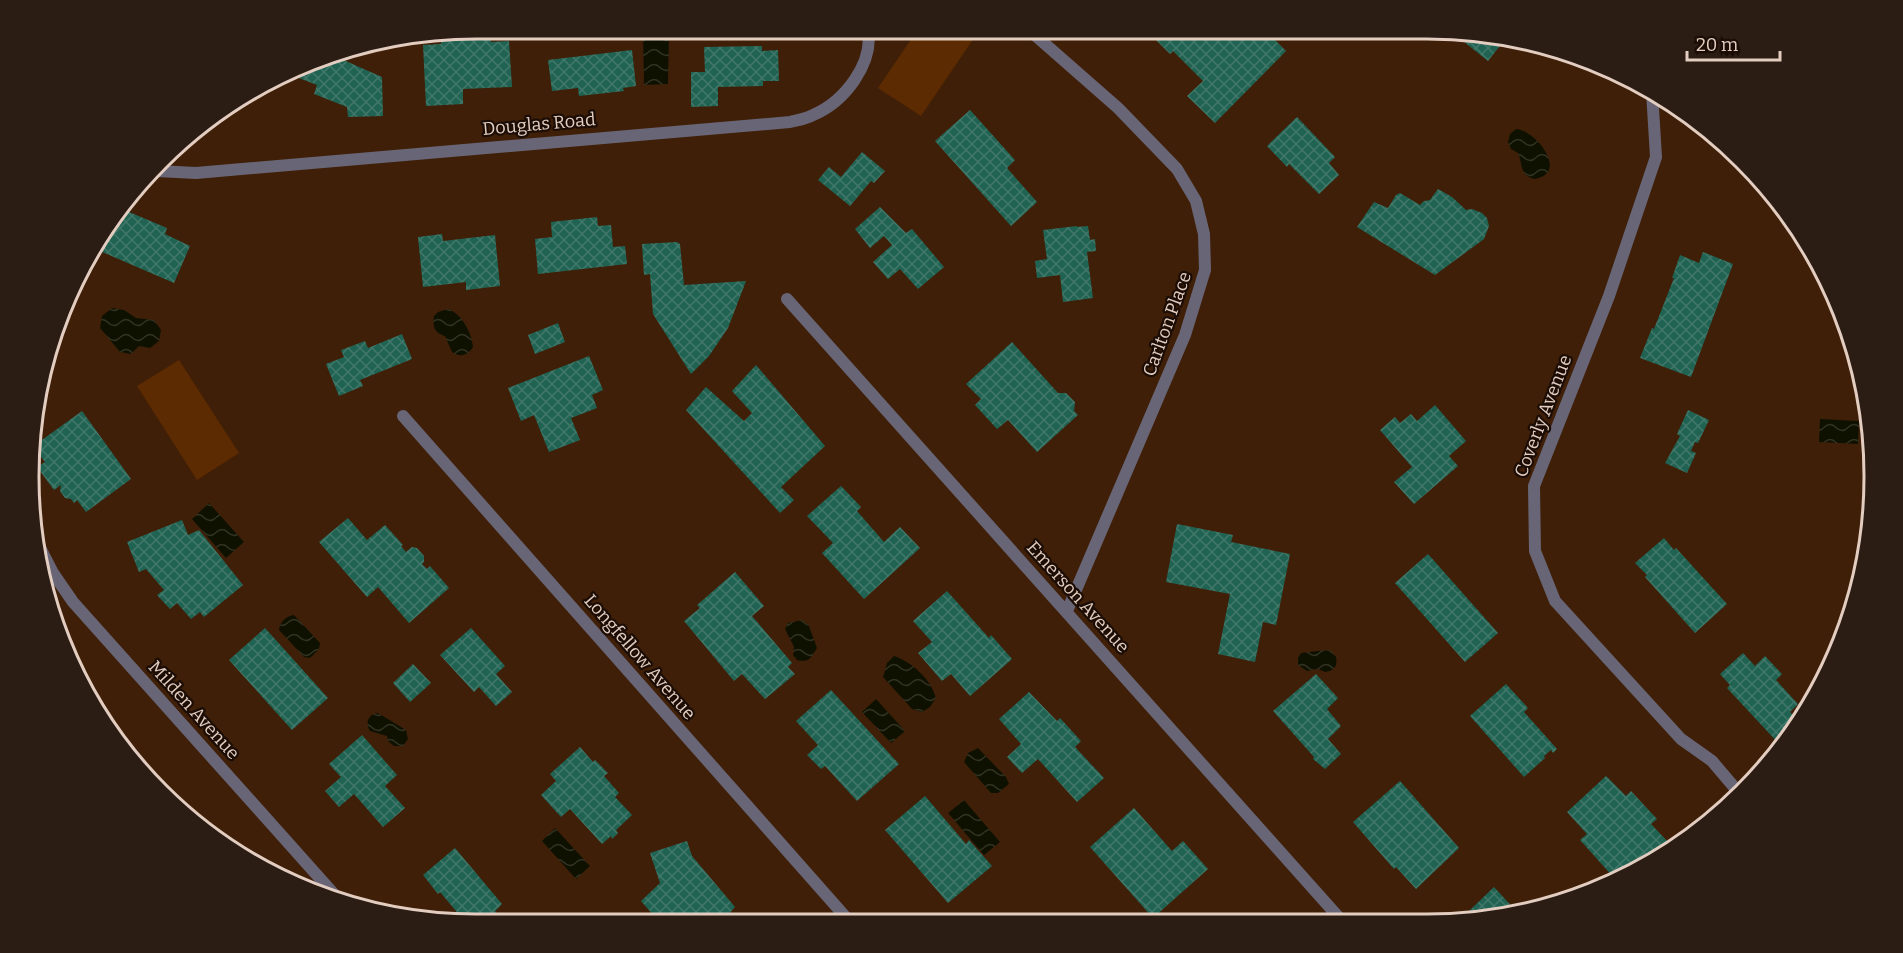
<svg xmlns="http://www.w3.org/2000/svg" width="1903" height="953" viewBox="0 0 1903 953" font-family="Bitter,serif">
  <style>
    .park { fill: #5d2b01 }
    .water { fill: url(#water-waves) }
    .building { fill: url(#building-cross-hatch) }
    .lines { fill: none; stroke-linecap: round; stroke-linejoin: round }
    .minor { stroke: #686576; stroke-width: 12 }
    .labels { text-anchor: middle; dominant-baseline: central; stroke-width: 4.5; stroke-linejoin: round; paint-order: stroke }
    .street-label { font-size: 18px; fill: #e3cdc0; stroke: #1b0d05 }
    .rim { fill: none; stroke: #e3cdc0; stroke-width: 3 }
  </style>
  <defs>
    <pattern id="water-waves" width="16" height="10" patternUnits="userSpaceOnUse" patternTransform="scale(1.5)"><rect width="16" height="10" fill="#0f1100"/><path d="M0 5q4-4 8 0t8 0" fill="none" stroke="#323223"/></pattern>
    <pattern id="building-cross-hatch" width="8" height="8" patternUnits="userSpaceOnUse" patternTransform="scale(1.5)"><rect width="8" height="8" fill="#216353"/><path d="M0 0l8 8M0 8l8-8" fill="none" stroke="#41786a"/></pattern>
  </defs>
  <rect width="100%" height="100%" fill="#3f1f07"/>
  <!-- park -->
  <path class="park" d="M918,29H980L921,116L878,88Z
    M179,360L239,453L197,480L137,386Z"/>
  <!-- water -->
  <path class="water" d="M643,32L669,34L668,84L644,85Z
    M1516,129C1536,130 1570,174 1534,179C1519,175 1523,164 1518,153L1511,149L1508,142L1510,134Z
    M112,308L124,310L136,318L154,320L161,330L159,341L150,348L139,346L131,354L120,352L100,328L102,316Z
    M448,309C461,313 472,333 473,347C468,355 461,358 452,352L445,336C435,334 432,326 434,316L438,312Z
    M1820,419L1859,421L1858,444L1819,442Z
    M209,503L244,542L226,558L192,519Z
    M294,615L320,643L319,649L310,658L304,657L279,630C280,622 286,616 294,615Z
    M802,620L809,626L817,648C811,658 809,663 797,660L793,655L794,647L785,629L788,623Z
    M1327,650L1331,651L1336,657C1338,666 1334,671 1325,672L1318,669L1307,671L1298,665V658L1301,653Z
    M894,656C912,662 931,679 936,698L930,707L922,712L912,709L883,677L887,663Z
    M876,699L905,731L891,743L862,712Z
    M378,713L406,730L408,739L403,746H394L388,741L387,736L370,731C365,723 368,714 378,713Z
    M978,748L1006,777L1009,784L998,793H991L964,762L968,753Z
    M964,800L1000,842L984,855L948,813Z
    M555,828L590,866L576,879L542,841Z"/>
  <!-- building -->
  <path class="building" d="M1156,29H1250L1252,31L1264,29L1286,51L1215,123L1187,96L1203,81L1173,51L1170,54L1156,40L1159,37L1153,32Z
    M1448,29H1455L1506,38L1488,61Z
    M490,32L491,42L509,41L512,87L463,89V104L426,106L423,45L441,44V34Z
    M762,46V51L778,50L779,81H763V86L718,87V106L691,107V72H705L704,47Z
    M632,50L636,86L623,88L624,91L579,96L578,88L552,91L548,60Z
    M331,53L339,58L382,77L383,116L348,117L347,107L314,94L317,85L291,75Z
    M970,110L1015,160L1007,168L1037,202L1011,226L935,141Z
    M1297,117L1335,157L1329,163L1339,175L1319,194L1289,164L1287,167L1267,146Z
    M862,152L885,171L874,183L871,181L850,206L818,180L829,167L841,177Z
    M1438,189L1452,197L1466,210L1472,209L1482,213L1487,218L1489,226L1484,239L1435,275L1357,227L1374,202L1388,208L1396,195L1400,193L1420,205L1424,201L1430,200Z
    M880,207L906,233L912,229L944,267L918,289L900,269L888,279L873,262L892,245L884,236L870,248L855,229Z
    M122,209L167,228L165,234L190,246L174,283L93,248L104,228Z
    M597,217L598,226L611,225L613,247L625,246L627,264L538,274L535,239L552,237L551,222Z
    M1077,226V227L1088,226L1090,240L1095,239L1096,251L1087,252L1093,298L1063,302L1060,275L1037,278L1035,261L1047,259L1043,230Z
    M442,234L443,241L495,235L500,286L466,290V282L423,287L418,237Z
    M677,242L680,244L684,285L746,281L728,328L709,356L691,374L653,314L650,274L644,275L642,244Z
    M1703,252L1733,264L1691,377L1640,358L1652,328L1654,329L1674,278H1672L1680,255L1699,263Z
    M558,323L565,342L535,354L528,335Z
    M402,334L412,359L360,380L363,386L339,396L326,364L344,357L341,350L365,341L368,348Z
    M1012,342L1058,393H1066L1075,402L1074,411L1078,415L1037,452L1008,420L997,429L975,405L981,399L966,384Z
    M589,356L603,390L592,395L597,408L571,418L580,440L549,452L534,415L521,421L508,388Z
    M756,365L825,446L781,487L794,500L780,513L686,410L706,387L744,421L752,413L732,391Z
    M1435,405L1466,441L1449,456L1458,466L1414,504L1394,482L1412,467L1380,430L1395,417L1400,423L1411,414L1417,421Z
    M1688,410L1709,420L1698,443L1695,442L1691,451L1696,453L1687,473L1665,463L1680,436L1677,434Z
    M82,411L131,479L86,512L77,500L74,503L71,499L65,498L60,491L61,485L54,490L37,467L45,462L35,449V445Z
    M841,486L861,507L857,511L884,542L900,527L920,548L864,599L822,553L833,543L807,516Z
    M348,518L367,540L385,525L403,545L401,546L406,552L412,547L417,548L424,556V562L422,564L427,569L430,566L449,588L409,623L378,587L367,597L319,542Z
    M182,520L188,535L199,530L243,585L204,617L200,612L191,619L177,603L170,609L157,595L164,590L146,569L139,572L127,542Z
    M1177,524L1233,535L1231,542L1290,554L1276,625L1263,622L1255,662L1218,654L1230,594L1166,582Z
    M1664,538L1674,550L1676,548L1727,604L1695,633L1645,577L1647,575L1635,563Z
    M1428,554L1498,633L1465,662L1395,583Z
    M735,572L764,606L752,616L792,663L788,667L795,674L765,699L742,674L734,681L684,621L700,608L697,605Z
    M947,591L989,638L991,635L1012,659L970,696L951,674L942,681L918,653L932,642L913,621Z
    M265,628L328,698L292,730L229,660Z
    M471,628L505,666L496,674L512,692L496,706L479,687L474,692L440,655Z
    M1743,653L1755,666L1765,656L1782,674L1776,680L1798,704L1790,712L1798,720L1781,746L1727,688L1730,685L1720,674Z
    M413,664L431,683L410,702L393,683Z
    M1316,674L1338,698L1327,709L1341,726L1328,739L1341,754L1325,769L1313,759L1314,757L1273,711Z
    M1506,684L1528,708L1524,712L1557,749L1553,753L1551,750L1544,756L1545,758L1524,777L1470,716Z
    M831,690L899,764L857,801L825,766L821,769L807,755L818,745L796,721Z
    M1029,692L1057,721L1060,718L1081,741L1075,747L1104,778L1077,802L1038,759L1022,773L1007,757L1021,744L999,719Z
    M362,735L397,775L385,786L405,808L383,827L354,794L339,807L325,791L341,777L329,764Z
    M580,747L593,762L595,760L608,773L604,776L619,793L615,797L632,815L616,830L618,833L612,839L611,836L602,844L570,809L561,817L541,795L556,781L550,774Z
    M1606,776L1626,796L1631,791L1657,819L1651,824L1669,843L1653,859L1634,869L1630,864L1615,879L1580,840L1587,834L1567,812Z
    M1400,781L1459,848L1416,889L1396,867L1394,869L1353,822Z
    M925,796L966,844L969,840L992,866L948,903L885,830Z
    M1134,808L1172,851L1183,841L1208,869L1153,918L1090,847Z
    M687,841L692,856L735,907L721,923H660L641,901L660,883L650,853Z
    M455,848L502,904L495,911L506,923L467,924L440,892L438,894L423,875Z
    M1494,887L1517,912L1485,921H1470L1473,918L1468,912Z
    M1001,914H1039V922H1001Z"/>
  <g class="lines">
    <!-- minor -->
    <path class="minor" d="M1028,29L1118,108L1177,169L1196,201L1204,234L1205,270L1185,335L1067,611
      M1652,92L1656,157L1609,296L1534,486L1535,551L1555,601L1681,739L1712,761L1740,794
      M157,171L196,173L790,122C798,120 806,119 813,115C844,102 874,64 868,29
      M787,299L1342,921
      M403,416L850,922
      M32,532L53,573L73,602L341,902"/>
  </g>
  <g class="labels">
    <!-- street labels -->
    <g class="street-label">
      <text transform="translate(539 124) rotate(-5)">Douglas Road</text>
      <text transform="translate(1167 324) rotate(-70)">Carlton Place</text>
      <text transform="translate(1543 416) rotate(-69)">Coverly Avenue</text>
      <text transform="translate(1078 597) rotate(48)">Emerson Avenue</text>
      <text transform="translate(640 657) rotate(49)">Longfellow Avenue</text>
      <text transform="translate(194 710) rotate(48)">Milden Avenue</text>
    </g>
  </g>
  <!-- crop -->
  <path d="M0 0H1903V953H0ZM476 39H1427A437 437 0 0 1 1864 476V477A437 437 0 0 1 1427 914H476A437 437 0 0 1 39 477V476A437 437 0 0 1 476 39Z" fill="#2b1c14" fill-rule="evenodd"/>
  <path class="rim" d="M476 39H1427A437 437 0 0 1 1864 476V477A437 437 0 0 1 1427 914H476A437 437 0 0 1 39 477V476A437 437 0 0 1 476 39Z"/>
  <!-- scale -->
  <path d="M1687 51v9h93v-9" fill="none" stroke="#e3cdc0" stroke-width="3"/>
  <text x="1696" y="51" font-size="18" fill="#e3cdc0" stroke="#1b0d05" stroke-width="4.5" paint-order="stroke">20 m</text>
</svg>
